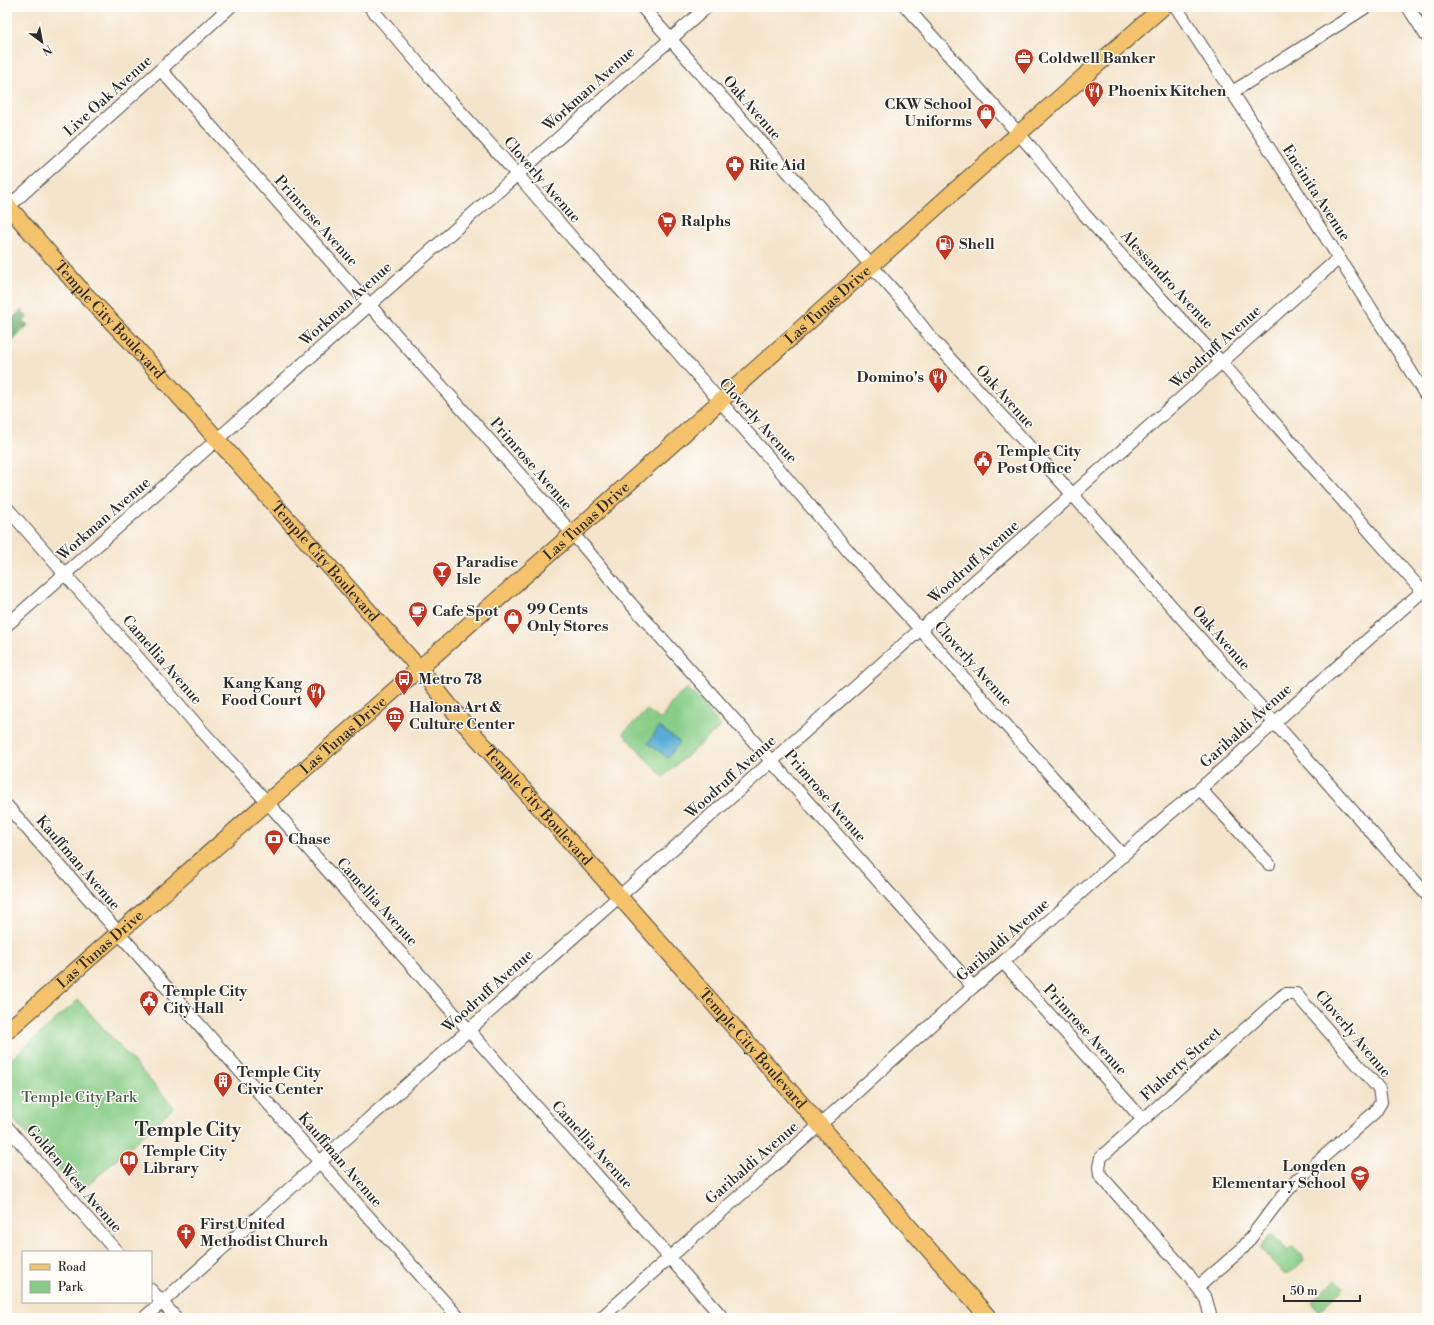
<svg xmlns="http://www.w3.org/2000/svg" width="1434" height="1325" viewBox="0 0 1434 1325" font-family="'Libre Bodoni',serif">
  <style>
    .forest { fill: url(#forest-firs); stroke: #4c6e50 }
    .green { fill: #88cd87; stroke: #5a7c59 }
    .water { fill: #59abd4; stroke: #426b80 }
    .lines { fill: none; stroke-linecap: round; stroke-linejoin: round }
    .minor-casing { stroke: #494743; stroke-width: 14 }
    .major-casing { stroke: #494743; stroke-width: 18 }
    .minor { stroke: #fff; stroke-width: 12 }
    .major { stroke: #f3c26a; stroke-width: 16 }
    .labels { text-anchor: middle; dominant-baseline: central; stroke-width: 3; stroke-linejoin: round; paint-order: stroke }
    .poi-label { font-size: 15px; font-weight: bold; fill: #2b2b2b; stroke: #fdfcf7; text-anchor: start }
    .street-label { font-size: 15px; fill: #2b2b2b; stroke: #fdfcf7 }
    .park-label { font-size: 15px; fill: #475c47; stroke: #fdfcf7 }
    .district-label { font-size: 19px; font-weight: bold; fill: #2b2b2b; stroke: #fdfcf7 }
  </style>
  <defs>
    <pattern id="forest-firs" width="22" height="20" patternUnits="userSpaceOnUse"><rect width="22" height="20" fill="#6eb074"/><path d="M5 1l3.5 6h-7zM16 11l3.5 6h-7z" fill="#5b8f5f"/></pattern>
  </defs>
  <rect width="100%" height="100%" fill="#fdfcf7"/>
  <filter id="ink" filterUnits="userSpaceOnUse"><feTurbulence type="fractalNoise" baseFrequency=".025" numOctaves="2"/><feDisplacementMap in="SourceGraphic" scale="8" xChannelSelector="R" yChannelSelector="G"/><feConvolveMatrix kernelMatrix="1 2 1 2 8 2 1 2 1" color-interpolation-filters="sRGB"/></filter>
  <filter id="wash" filterUnits="userSpaceOnUse"><feTurbulence type="fractalNoise" baseFrequency=".012" numOctaves="4" result="noise"/><feDisplacementMap in="SourceGraphic" scale="16" xChannelSelector="R" yChannelSelector="G"/><feGaussianBlur stdDeviation="0.9" result="paint"/><feColorMatrix in="noise" values="0 0 0 0 0 0 0 0 0 0 0 0 0 0 0 0 0 1.4 0 .05"/><feComposite in="paint" operator="in"/></filter>
  <g filter="url(#wash)">
    <rect width="100%" height="100%" fill="#f5e4cc"/>
    <!-- forest -->
    <path class="forest" d="M21,310L27,317L24,321L28,325L8,346L7,324Z"/>
    <!-- green -->
    <path class="green" d="M688,688L721,726L663,777L623,733L647,710L661,720L672,702Z
      M78,1000L174,1107L79,1193L7,1112V1063Z
      M1273,1235L1288,1251L1292,1247C1297,1249 1303,1255 1304,1260L1289,1274H1284L1260,1248L1267,1237Z
      M1336,1280L1344,1288L1318,1311L1312,1301Z"/>
    <!-- water -->
    <path class="water" d="M659,727L680,742L668,758L648,743Z"/>
  </g>
  <g filter="url(#ink)">
    <g class="lines">
      <!-- minor casing -->
      <g class="minor-casing">
        <path id="minor" d="M370,7L448,98L517,174L574,240L660,332L778,468L850,553L921,630L1123,856
          M642,7L900,298L932,339L1073,495L1427,895
          M906,7L1034,151L1084,214L1136,272L1222,363L1422,591
          M1176,7L1280,165L1427,397
          M1408,7L1427,37
          M161,70L586,549L631,604L973,987
          M1231,93L1366,7
          M7,208L230,7
          M7,508L203,732L267,802L723,1318
          M7,625L707,7
          M1200,789L1269,864
          M7,806C158,976 306,1149 459,1318
          M1003,962L1143,1120
          M7,1127L117,1252
          M1198,1287L1243,1248L1280,1199L1298,1179L1375,1112L1381,1102L1379,1089L1296,994H1285L1279,999L1101,1157L1099,1167L1100,1175L1188,1274L1206,1299L1211,1318
          M151,1290L176,1318
          M144,1318L1339,258
          M601,1318L839,1108L973,987L1003,962L1168,815L1200,789L1427,587"/>
      </g>
      <!-- major casing -->
      <g class="major-casing">
        <g id="major">
          <path id="s1" d="M7,205L82,291L131,342L419,668L462,721L619,896L989,1318"/>
          <path id="s2" d="M7,1031L572,534L1008,143L1163,7"/>
        </g>
      </g>
      <!-- minor -->
      <use href="#minor" class="minor"/>
      <!-- major -->
      <use href="#major" class="major"/>
    </g>
  </g>
  <!-- icons -->
  <defs>
    <g id="office-pin" transform="scale(1)"><path d="M0 17L-7.5 6A9.5 9.5 0 1 1 7.5 6Z" fill="#c8321e" stroke="#fdfcf7"/><path d="M-6-3h4V-5.5h4V-3h4V5H-6ZM-1-4.5V-3h2v-1.5ZM-6 0V1H6V0Z" fill="#fff"/></g>
    <g id="restaurant-pin" transform="scale(1)"><path d="M0 17L-7.5 6A9.5 9.5 0 1 1 7.5 6Z" fill="#c8321e" stroke="#fdfcf7"/><path d="M-5-6h1v4h1v-4h1v4h1v-4h1v5L-1.5 .5V6h-2V.5L-5-1ZM5-6V6H3V1.5H1.5Q1.5-4 5-6Z" fill="#fff"/></g>
    <g id="shop-pin" transform="scale(1)"><path d="M0 17L-7.5 6A9.5 9.5 0 1 1 7.5 6Z" fill="#c8321e" stroke="#fdfcf7"/><path d="M-5-2.5h2.3a2.7 3.5 0 0 1 5.4 0H5L5.5 6h-11ZM-1.5-2.5h3a1.5 2.3 0 0 0-3 0Z" fill="#fff"/></g>
    <g id="pharmacy-pin" transform="scale(1)"><path d="M0 17L-7.5 6A9.5 9.5 0 1 1 7.5 6Z" fill="#c8321e" stroke="#fdfcf7"/><path d="M-2-6h4v4h4v4h-4v4h-4v-4h-4v-4h4Z" fill="#fff"/></g>
    <g id="supermarket-pin" transform="scale(1)"><path d="M0 17L-7.5 6A9.5 9.5 0 1 1 7.5 6Z" fill="#c8321e" stroke="#fdfcf7"/><path d="M-6-5.5h2.5l.6 2H6L4.5 2H-2.5L-4.4-4H-6ZM-1.5 3.2a1.3 1.3 0 1 0 .1 0ZM3 3.2a1.3 1.3 0 1 0 .1 0Z" fill="#fff"/></g>
    <g id="fuel-pin" transform="scale(1)"><path d="M0 17L-7.5 6A9.5 9.5 0 1 1 7.5 6Z" fill="#c8321e" stroke="#fdfcf7"/><path d="M-5.5-6h7V0h2V4h1.3V-2.5L3-4.5l.8-.8L6-3V5H2.5V1h-1V6h-7ZM-4.2-4.7v3.2H.2V-4.7Z" fill="#fff"/></g>
    <g id="civic-pin" transform="scale(1)"><path d="M0 17L-7.5 6A9.5 9.5 0 1 1 7.5 6Z" fill="#c8321e" stroke="#fdfcf7"/><path d="M-.6-6.5H3V-4.5H.6V-3L4-1V1h2V6H-6V1h2V-1L-.6-3ZM-1.2 2.5V6h2.4V2.5Z" fill="#fff"/></g>
    <g id="bar-pin" transform="scale(1)"><path d="M0 17L-7.5 6A9.5 9.5 0 1 1 7.5 6Z" fill="#c8321e" stroke="#fdfcf7"/><path d="M-6-5H6L.8 .8V4.5H3.5V6h-7V4.5H-.8V.8Z" fill="#fff"/></g>
    <g id="cafe-pin" transform="scale(1)"><path d="M0 17L-7.5 6A9.5 9.5 0 1 1 7.5 6Z" fill="#c8321e" stroke="#fdfcf7"/><path d="M-5.5-4.5H6V0H3Q3 3.5 0 3.5H-2.5Q-5.5 3.5-5.5 0ZM3-3.2v2h1.7v-2ZM-6 4.5H4V6H-6Z" fill="#fff"/></g>
    <g id="bus-pin" transform="scale(1)"><path d="M0 17L-7.5 6A9.5 9.5 0 1 1 7.5 6Z" fill="#c8321e" stroke="#fdfcf7"/><path d="M-5-6H5V4H4V6H2V4H-2V6H-4V4H-5ZM-3.5-4V0h7V-4ZM-3.5 1.2v1.5H-2V1.2ZM2 1.2v1.5H3.5V1.2Z" fill="#fff"/></g>
    <g id="museum-pin" transform="scale(1)"><path d="M0 17L-7.5 6A9.5 9.5 0 1 1 7.5 6Z" fill="#c8321e" stroke="#fdfcf7"/><path d="M0-6L6-3V-2H-6V-3ZM-5-1h2V3h-2ZM-1-1h2V3h-2ZM3-1h2V3H3ZM-6 4H6V6H-6Z" fill="#fff"/></g>
    <g id="bank-pin" transform="scale(1)"><path d="M0 17L-7.5 6A9.5 9.5 0 1 1 7.5 6Z" fill="#c8321e" stroke="#fdfcf7"/><path d="M-6-4H6V4H-6ZM0-2.3a2.3 2.3 0 1 0 0 4.6a2.3 2.3 0 1 0 0-4.6Z" fill="#fff"/></g>
    <g id="building-pin" transform="scale(1)"><path d="M0 17L-7.5 6A9.5 9.5 0 1 1 7.5 6Z" fill="#c8321e" stroke="#fdfcf7"/><path d="M-4-6H4V6H1V3H-1V6H-4ZM-2.5-4.3h1.7v1.8h-1.7ZM.8-4.3h1.7v1.8H.8ZM-2.5-1h1.7V.8h-1.7ZM.8-1h1.7V.8H.8Z" fill="#fff"/></g>
    <g id="library-pin" transform="scale(1)"><path d="M0 17L-7.5 6A9.5 9.5 0 1 1 7.5 6Z" fill="#c8321e" stroke="#fdfcf7"/><path d="M-6-4Q-3-5.5-.7-3.5V5Q-3 3-6 4ZM6-4Q3-5.5 .7-3.5V5Q3 3 6 4Z" fill="#fff"/></g>
    <g id="school-pin" transform="scale(1)"><path d="M0 17L-7.5 6A9.5 9.5 0 1 1 7.5 6Z" fill="#c8321e" stroke="#fdfcf7"/><path d="M0-5L7-2L0 1L-7-2ZM-4 1L0 2.5L4 1V4Q0 6-4 4Z" fill="#fff"/></g>
    <g id="church-pin" transform="scale(1)"><path d="M0 17L-7.5 6A9.5 9.5 0 1 1 7.5 6Z" fill="#c8321e" stroke="#fdfcf7"/><path d="M-1.2-6h2.4v3.5h3.3v2.4h-3.3V6h-2.4V-.1h-3.3v-2.4h3.3Z" fill="#fff"/></g>
  </defs>
  <g fill-rule="evenodd">
    <use href="#office-pin" x="1024" y="58"/>
    <use href="#restaurant-pin" x="1094" y="91"/>
    <use href="#shop-pin" x="986" y="113"/>
    <use href="#pharmacy-pin" x="735" y="165"/>
    <use href="#supermarket-pin" x="667" y="221"/>
    <use href="#fuel-pin" x="945" y="244"/>
    <use href="#restaurant-pin" x="938" y="377"/>
    <use href="#civic-pin" x="983" y="460"/>
    <use href="#bar-pin" x="442" y="571"/>
    <use href="#cafe-pin" x="418" y="611"/>
    <use href="#shop-pin" x="513" y="618"/>
    <use href="#bus-pin" x="404" y="679"/>
    <use href="#restaurant-pin" x="316" y="692"/>
    <use href="#museum-pin" x="395" y="716"/>
    <use href="#bank-pin" x="274" y="839"/>
    <use href="#civic-pin" x="149" y="1000"/>
    <use href="#building-pin" x="223" y="1081"/>
    <use href="#library-pin" x="129" y="1160"/>
    <use href="#school-pin" x="1360" y="1175"/>
    <use href="#church-pin" x="186" y="1233"/>
  </g>
  <g class="labels">
    <!-- poi labels -->
    <g class="poi-label">
      <text x="1038" y="58">Coldwell Banker</text>
      <text x="1108" y="91">Phoenix Kitchen</text>
      <text x="972" y="104" text-anchor="end">CKW School<tspan x="972" dy="17">Uniforms</tspan></text>
      <text x="749" y="165">Rite Aid</text>
      <text x="681" y="221">Ralphs</text>
      <text x="959" y="244">Shell</text>
      <text x="924" y="377" text-anchor="end">Domino's</text>
      <text x="997" y="451">Temple City<tspan x="997" dy="17">Post Office</tspan></text>
      <text x="456" y="562">Paradise<tspan x="456" dy="17">Isle</tspan></text>
      <text x="527" y="609">99 Cents<tspan x="527" dy="17">Only Stores</tspan></text>
      <text x="432" y="611">Cafe Spot</text>
      <text x="418" y="679">Metro 78</text>
      <text x="302" y="683" text-anchor="end">Kang Kang<tspan x="302" dy="17">Food Court</tspan></text>
      <text x="409" y="707">Halona Art &amp;<tspan x="409" dy="17">Culture Center</tspan></text>
      <text x="288" y="839">Chase</text>
      <text x="163" y="991">Temple City<tspan x="163" dy="17">City Hall</tspan></text>
      <text x="237" y="1072">Temple City<tspan x="237" dy="17">Civic Center</tspan></text>
      <text x="143" y="1151">Temple City<tspan x="143" dy="17">Library</tspan></text>
      <text x="1346" y="1166" text-anchor="end">Longden<tspan x="1346" dy="17">Elementary School</tspan></text>
      <text x="200" y="1224">First United<tspan x="200" dy="17">Methodist Church</tspan></text>
    </g>
    <!-- street labels -->
    <g class="street-label">
      <text transform="translate(589 89) rotate(-42)">Workman Avenue</text>
      <text transform="translate(108 96) rotate(-42)">Live Oak Avenue</text>
      <text transform="translate(752 108) rotate(49)">Oak Avenue</text>
      <text transform="translate(542 180) rotate(49)">Cloverly Avenue</text>
      <text transform="translate(1316 193) rotate(57)">Encinita Avenue</text>
      <text transform="translate(316 221) rotate(48)">Primrose Avenue</text>
      <text transform="translate(1167 280) rotate(47)">Alessandro Avenue</text>
      <text transform="translate(346 304) rotate(-42)">Workman Avenue</text>
      <text stroke="none"><textPath href="#s2" startOffset="1096">Las Tunas Drive</textPath></text>
      <text stroke="none"><textPath href="#s1" startOffset="154">Temple City Boulevard</textPath></text>
      <text transform="translate(1216 347) rotate(-42)">Woodruff Avenue</text>
      <text transform="translate(1005 397) rotate(48)">Oak Avenue</text>
      <text transform="translate(758 421) rotate(48)">Cloverly Avenue</text>
      <text transform="translate(531 464) rotate(49)">Primrose Avenue</text>
      <text transform="translate(104 519) rotate(-41)">Workman Avenue</text>
      <text stroke="none"><textPath href="#s2" startOffset="772">Las Tunas Drive</textPath></text>
      <text stroke="none"><textPath href="#s1" startOffset="478">Temple City Boulevard</textPath></text>
      <text transform="translate(974 562) rotate(-42)">Woodruff Avenue</text>
      <text transform="translate(1221 638) rotate(49)">Oak Avenue</text>
      <text transform="translate(162 660) rotate(49)">Camellia Avenue</text>
      <text transform="translate(973 664) rotate(48)">Cloverly Avenue</text>
      <text transform="translate(1246 726) rotate(-42)">Garibaldi Avenue</text>
      <text stroke="none"><textPath href="#s2" startOffset="448">Las Tunas Drive</textPath></text>
      <text transform="translate(731 777) rotate(-42)">Woodruff Avenue</text>
      <text transform="translate(825 796) rotate(49)">Primrose Avenue</text>
      <text stroke="none"><textPath href="#s1" startOffset="802">Temple City Boulevard</textPath></text>
      <text transform="translate(78 863) rotate(49)">Kauffman Avenue</text>
      <text transform="translate(377 902) rotate(48)">Camellia Avenue</text>
      <text transform="translate(1003 940) rotate(-41)">Garibaldi Avenue</text>
      <text stroke="none"><textPath href="#s2" startOffset="124">Las Tunas Drive</textPath></text>
      <text transform="translate(488 991) rotate(-42)">Woodruff Avenue</text>
      <text transform="translate(1085 1030) rotate(48)">Primrose Avenue</text>
      <text transform="translate(1353 1034) rotate(50)">Cloverly Avenue</text>
      <text stroke="none"><textPath href="#s1" startOffset="1126">Temple City Boulevard</textPath></text>
      <text transform="translate(1181 1064) rotate(-42)">Flaherty Street</text>
      <text transform="translate(592 1145) rotate(48)">Camellia Avenue</text>
      <text transform="translate(340 1160) rotate(49)">Kauffman Avenue</text>
      <text transform="translate(752 1163) rotate(-41)">Garibaldi Avenue</text>
      <text transform="translate(74 1179) rotate(49)">Golden West Avenue</text>
    </g>
    <!-- park labels -->
    <g class="park-label">
      <text x="79" y="1097">Temple City Park</text>
    </g>
    <!-- district labels -->
    <g class="district-label">
      <text x="188" y="1130">Temple City</text>
    </g>
  </g>
  <!-- margin -->
  <rect width="1434" height="1325" fill="none" stroke="#fdfcf7" stroke-width="24"/>
  <!-- legend -->
  <rect x="22" y="1251" width="130" height="52" fill="#fdfcf7" stroke="#a9a8a5"/>
  <rect x="30" y="1264" width="20" height="6" fill="#f3c26a" stroke="#a9a8a5"/>
  <text x="58" y="1271" font-size="12" fill="#2b2b2b">Road</text>
  <rect x="30" y="1281" width="20" height="12" fill="#88cd87" stroke="#a9a8a5"/>
  <text x="58" y="1291" font-size="12" fill="#2b2b2b">Park</text>
  <!-- north arrow -->
  <g transform="translate(42 42) rotate(148)" stroke="#fdfcf7" stroke-width="3" paint-order="stroke">
  <path d="M0-3L7 15L0 10L-7 15Z" fill="#2b2b2b"/>
  <text y="-6" font-size="11" font-weight="bold" text-anchor="middle" fill="#2b2b2b">N</text>
  </g>
  <!-- scale -->
  <path d="M1284 1295v6h76v-6" fill="none" stroke="#2b2b2b" stroke-width="2"/>
  <text x="1290" y="1295" font-size="12" fill="#2b2b2b" stroke="#fdfcf7" stroke-width="3" paint-order="stroke">50 m</text>
</svg>
